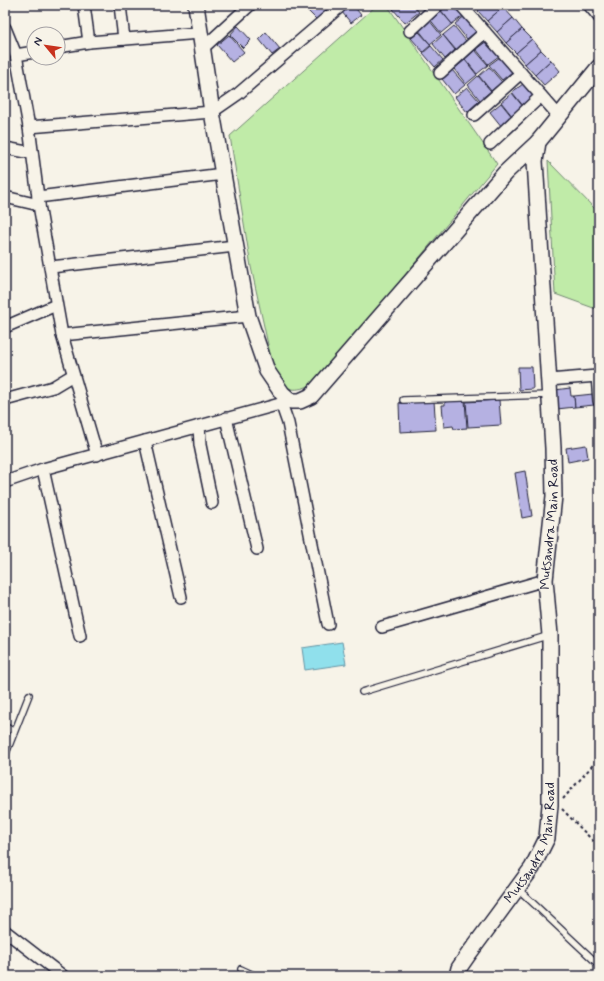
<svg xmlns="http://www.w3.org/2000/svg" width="604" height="981" font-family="Mynerve,sans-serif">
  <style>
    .green { fill: #c0eba8; stroke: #718672 }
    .water { fill: #90e0ec; stroke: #6494a5 }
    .building { fill: #b5b1e2; stroke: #22223b }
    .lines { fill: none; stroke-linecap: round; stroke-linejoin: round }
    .lane-casing { stroke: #22223b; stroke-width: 8 }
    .street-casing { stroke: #22223b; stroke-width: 14 }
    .secondary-casing { stroke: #22223b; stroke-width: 18 }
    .path { stroke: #22223b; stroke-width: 2; stroke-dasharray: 3 3; stroke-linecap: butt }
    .lane { stroke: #f7f3e8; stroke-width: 5.5 }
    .street { stroke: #f7f3e8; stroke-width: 11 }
    .secondary { stroke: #f7f3e8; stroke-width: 15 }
    .labels { text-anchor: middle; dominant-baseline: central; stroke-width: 4; stroke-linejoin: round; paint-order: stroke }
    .street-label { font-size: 14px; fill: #22223b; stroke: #f7f3e8 }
  </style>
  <rect width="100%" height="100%" fill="#f7f3e8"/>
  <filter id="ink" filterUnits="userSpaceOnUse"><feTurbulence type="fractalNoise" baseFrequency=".025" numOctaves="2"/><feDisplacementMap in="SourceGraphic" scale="8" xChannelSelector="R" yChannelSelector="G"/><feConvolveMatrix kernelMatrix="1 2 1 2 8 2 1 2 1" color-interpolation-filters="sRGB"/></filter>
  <g filter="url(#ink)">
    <!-- green -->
    <g class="green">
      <path d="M377,5H387L497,164L318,380C310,387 293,394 283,385C280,382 277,376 274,372L251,267L230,136Z"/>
      <path d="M548,161L599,213V310L555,294Z"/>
    </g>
    <!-- water -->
    <path class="water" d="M342,642L346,664L305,670L302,648Z"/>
    <!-- building -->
    <g class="building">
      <path d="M308,5H322L327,11L317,20L305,8Z"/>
      <path d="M348,5H353L361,15L351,23L341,11Z"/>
      <path d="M398,5H413L419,12L405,23L393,9Z"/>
      <path d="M445,5H455L463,16L452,24L440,9Z"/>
      <path d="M484,5H501L503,7L487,21L478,11Z"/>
      <path d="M503,7L513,18L497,32L487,21Z"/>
      <path d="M440,10L452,24L441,33L429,18Z"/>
      <path d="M466,15L478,30L467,39L455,24Z"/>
      <path d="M513,18L522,29L506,43L497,32Z"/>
      <path d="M429,20L441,35L430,44L418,29Z"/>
      <path d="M238,26L251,40L243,48L230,35Z"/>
      <path d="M454,26L466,41L456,50L443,35Z"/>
      <path d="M522,29L532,39L516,53L506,43Z"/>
      <path d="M266,32L280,49L272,55L259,39Z"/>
      <path d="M419,32L431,45L423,52L411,38Z"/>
      <path d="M229,35L244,52L232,62L217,45Z"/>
      <path d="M443,35L455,50L445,59L433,44Z"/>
      <path d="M532,39L541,50L525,64L516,53Z"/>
      <path d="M487,41L499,56L488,64L476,49Z"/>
      <path d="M431,46L443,60L435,67L423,53Z"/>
      <path d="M475,50L488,65L477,74L465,59Z"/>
      <path d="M541,50L551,60L535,75L525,64Z"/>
      <path d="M500,57L512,72L502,80L489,65Z"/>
      <path d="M465,60L477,75L466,84L454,69Z"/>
      <path d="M551,60L560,71L544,85L535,75Z"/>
      <path d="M489,67L502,82L491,91L479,76Z"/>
      <path d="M452,70L465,85L454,94L442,79Z"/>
      <path d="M478,76L491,91L480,100L468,85Z"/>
      <path d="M523,84L535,98L524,107L512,92Z"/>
      <path d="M467,87L479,101L467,112L455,97Z"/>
      <path d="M512,93L524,108L513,117L501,102Z"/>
      <path d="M501,103L513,118L502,127L490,112Z"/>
      <path d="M518,367H532L533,389L519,390Z"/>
      <path d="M570,388L571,396H574L575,407L557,409L555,390Z"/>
      <path d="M593,394L594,405L575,407L574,396Z"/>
      <path d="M465,400L467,428L454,429L453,426L444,427L442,405H445V402Z"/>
      <path d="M499,400L501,425L468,427L466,402Z"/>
      <path d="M434,401L436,430L400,432L399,403Z"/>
      <path d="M586,445L588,458L568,462L566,448Z"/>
      <path d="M525,471L532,516L522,518L515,473Z"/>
    </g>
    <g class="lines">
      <!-- lane casing -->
      <g class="lane-casing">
        <g id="lane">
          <path d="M403,400L548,395"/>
          <path d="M362,692L550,635"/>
          <path d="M5,726L14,732"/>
          <path d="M5,756L29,695"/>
          <path d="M517,888L599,965"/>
          <path d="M241,969L256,976"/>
        </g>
      </g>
      <!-- street casing -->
      <g class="street-casing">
        <g id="street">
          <path d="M84,5L89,42"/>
          <path d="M120,5L124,39"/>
          <path d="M461,5L559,116"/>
          <path d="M589,5L599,17"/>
          <path d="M5,28L16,55L29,127L39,205L62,335L97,455"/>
          <path d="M410,31L438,5"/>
          <path d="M58,47L89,42L200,33"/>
          <path d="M203,48L250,5"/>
          <path d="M16,55L34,52"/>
          <path d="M440,73L485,32"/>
          <path d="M474,115L521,73"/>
          <path d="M29,127L212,112L238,94L342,5"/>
          <path d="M490,144L541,96"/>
          <path d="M5,148L32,153"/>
          <path d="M5,197L39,205"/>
          <path d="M38,197L223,174"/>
          <path d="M51,267L235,246"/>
          <path d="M5,327L56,305"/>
          <path d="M62,335L248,316"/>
          <path d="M597,376L599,401"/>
          <path d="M549,380L597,376L599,374"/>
          <path d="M5,400L53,387L73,375"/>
          <path d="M281,403L288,423L328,624"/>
          <path d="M226,418L257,549"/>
          <path d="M199,426L200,445L212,503"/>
          <path d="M145,441L181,597"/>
          <path d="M43,469L80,636"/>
          <path d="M5,482L43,469L291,401"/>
          <path d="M382,627L545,580"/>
          <path d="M5,931L63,976"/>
        </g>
      </g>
      <!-- secondary casing -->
      <g class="secondary-casing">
        <g id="secondary">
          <path d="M196,5L212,112L248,316L267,371L282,393L291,401H300L311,396L505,173L538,142"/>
          <path id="s1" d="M457,976L459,968L468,955L532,868L547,838L550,805V635L545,580L554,496L553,448L535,161L538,142L599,67"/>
        </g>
      </g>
      <!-- path -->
      <g class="path">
        <path d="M563,799L599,758"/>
        <path d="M562,809L599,847"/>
      </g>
      <!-- lane -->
      <use href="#lane" class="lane"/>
      <!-- street -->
      <use href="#street" class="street"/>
      <!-- secondary -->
      <use href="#secondary" class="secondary"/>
    </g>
  </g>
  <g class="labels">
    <!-- street labels -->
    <g class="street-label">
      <text stroke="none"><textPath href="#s1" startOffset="480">Mutsandra Main Road</textPath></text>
      <text stroke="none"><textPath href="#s1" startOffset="156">Mutsandra Main Road</textPath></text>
    </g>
  </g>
  <!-- margin -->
  <rect width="604" height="981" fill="none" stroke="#f7f3e8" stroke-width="20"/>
  <rect x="10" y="10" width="584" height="961" fill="none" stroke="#22223b" stroke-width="1.5" filter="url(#ink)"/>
  <!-- north arrow -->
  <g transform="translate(46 46) rotate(299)"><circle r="19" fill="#f7f3e8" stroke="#a29fa3"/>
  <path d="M0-3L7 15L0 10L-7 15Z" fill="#c8321e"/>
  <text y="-6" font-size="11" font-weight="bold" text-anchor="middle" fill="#22223b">N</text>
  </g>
</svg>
